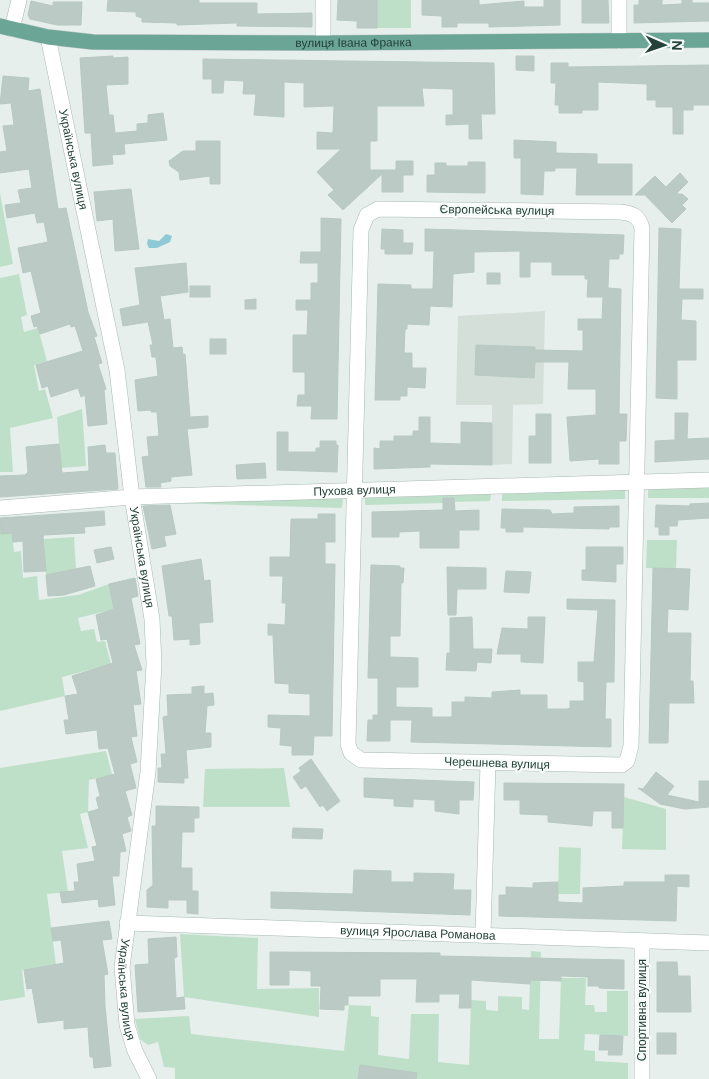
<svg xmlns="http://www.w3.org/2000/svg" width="709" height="1079" font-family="'DM Sans',sans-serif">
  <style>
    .built { fill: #d4dfda }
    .green { fill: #bfe0c8 }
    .water { fill: #8ec9d4 }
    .building { fill: #bbcac4; stroke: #b8c9c2 }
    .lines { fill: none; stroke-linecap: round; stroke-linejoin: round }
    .minor-casing { stroke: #a8b8b2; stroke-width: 16 }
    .major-casing { stroke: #c2cac8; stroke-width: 16 }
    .minor { stroke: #fff; stroke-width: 15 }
    .major { stroke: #6aa596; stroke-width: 15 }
    .labels { text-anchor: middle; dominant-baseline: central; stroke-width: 4.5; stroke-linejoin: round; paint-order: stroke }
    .street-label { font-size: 12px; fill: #24423a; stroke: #f7fbf9 }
  </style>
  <rect width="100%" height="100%" fill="#e6efeb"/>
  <!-- built -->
  <path class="built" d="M545,311L543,404L513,405L512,464L492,465V405H456L458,316Z"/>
  <!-- green -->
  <g class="green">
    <rect x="377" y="0" width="34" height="28"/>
    <path d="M0,193L13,264L0,267Z"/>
    <path d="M19,274L27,315L21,317L24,332L38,328L47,361L34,365L39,391L45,389L53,418L10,428L13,472H0V278Z"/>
    <path d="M82,409L86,466L61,468L57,417Z"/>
    <path d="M709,487V498H648V489Z"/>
    <path d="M625,490V499L502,501V494Z"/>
    <path d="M491,494L490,501L455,502L454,498H444L443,503L365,505V498Z"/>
    <path d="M343,498L342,508L170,503Z"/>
    <path d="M0,518L12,533L14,552L21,551L23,578L37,576L39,600L78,595L109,584L115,609L78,618L81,631L94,629L97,642L105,641L111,664L62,677L65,696L0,711Z"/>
    <path d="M74,537L76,569L46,575L44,539Z"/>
    <path d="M647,540H677L676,569L646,568Z"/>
    <path d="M106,751L112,775L89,780L88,812L80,814L88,848L62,851L68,892L47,894L56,965L22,970L25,997L0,1001V768Z"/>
    <path d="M284,768L290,807H203L205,769Z"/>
    <path d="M624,797L666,809V850L622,849Z"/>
    <path d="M559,847L581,848L580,894H558Z"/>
    <path d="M180,934L258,938L257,989L319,988V1017L184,997Z"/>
    <path d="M531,951L541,952L539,1039H559L561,978H586L585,1005H594L595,1012H607V991H628V1036L585,1034L584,1050L595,1051V1061L628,1063V1079H175V1068L164,1067L158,1042L148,1045L140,1039L135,1019L189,1016L191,1034L344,1051L349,1005L371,1006V1016L379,1017L378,1055L409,1059L411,1014H439L438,1062L469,1065L471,1000L486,1001V1010L498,1011V996L522,997V1009L529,1010Z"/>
  </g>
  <!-- water -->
  <path class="water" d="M166,234L172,236L170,242L157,248H149L147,244L148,239L159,241Z"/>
  <!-- building -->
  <g class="building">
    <path d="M108,0H199V3H257V14L312,13V27L237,26V23L177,25V23L142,22V18L136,16V12L107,11Z"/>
    <path d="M338,0H377V28H357V21L337,20Z"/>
    <path d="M422,0H479V5L524,1V7H544V0H560V25L489,27V23H457V27H442V16L422,15Z"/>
    <path d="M582,0H608L609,23H582Z"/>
    <path d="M639,0H662V5L682,4V0H692V3H709V21L634,23V5H639Z"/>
    <path d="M31,1L53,6V2H82L81,25H57L30,19L28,15Z"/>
    <path d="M113,56V58L128,57V84L106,85L109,115H113L115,133L137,131V124L148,123V115L163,113L167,140L124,144L125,154L112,155L113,164L93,166L91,133H85L80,58Z"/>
    <path d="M516,56H534V71L516,70Z"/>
    <path d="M203,59L494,63L495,114H481L482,139H469V124L446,125V115H453V89L422,88L424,106H377V141H370V170H396V161H413V175H403V192H382V174L343,210L328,195L334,190L317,172L341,149H317V132L333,133L334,106L304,107V83L284,82V117L254,115L256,94H243L244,81L224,80L223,93H212V79H203Z"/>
    <path d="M551,63H568V67L709,65V105H693V110H683V134H673V107H656V100H647V84L598,82V110H582V113H559V105H555L556,83H551Z"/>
    <path d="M3,76L29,78L28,91L40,89L58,209L66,208L88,312L97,336L94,337L102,363L98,364L106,389L104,390L107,424L88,426L85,395L81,397L78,388L51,397L48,386L42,388L36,365L83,351L75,326L71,327L70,324L40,334L37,326L34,327L31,316L41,313L31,271L23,273L18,248L48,242L44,222L37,223L35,213L7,218L5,205L21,203L18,190L32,188L29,169L0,173V152L7,151L3,126L14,125L11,103L0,104Z"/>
    <path d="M514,140L556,142V153L597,154V164H632V195H576L577,168H555V171H544L543,195L521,194V158H514Z"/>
    <path d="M196,141H220V184H210V176L180,180L179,172L170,166L169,161L183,151H196Z"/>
    <path d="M468,162H485V193L427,192V175H435V163H446V166H468Z"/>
    <path d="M680,173L688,182L676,194H682L688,199L682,205L686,209L672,223L645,195H635L655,176L666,187Z"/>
    <path d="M131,189L139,249L115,251L113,219L97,221L94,192Z"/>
    <path d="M321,218L341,219L337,419H311L312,406H297L298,395H305V372H293V335H307L308,310H296V300H311V283H318V263H300L301,252H321Z"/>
    <path d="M659,228L681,229L679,289H703V299H682L681,320L696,321V360H677V399L656,398Z"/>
    <path d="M382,229L403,230V243H413L412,254H385V249H381Z"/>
    <path d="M425,229L624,235L623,254H619V259H609L608,288L621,289L619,414H627L626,441H619V464H599V459L570,461L567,417L596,415V389H568L569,362H535L534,378L475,375L476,345L535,347V350L583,351V330H578V319H602L603,297H587L588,279H585V275H552V262H530V277H520V251L474,252V272L453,274L452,307L430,306L429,325L407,324V329H405L404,353H412V368H426L425,388L407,387V396H400V400H375L378,284L411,285V289H433L434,251H425Z"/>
    <path d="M186,263L188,292L160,296L164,320L170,319L173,348L182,347L183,355L185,354L190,417L208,416V427L187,429L192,475L171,477V481L160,483L161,487H146L142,457L149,456L147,437L159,436L157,412H151V410L138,411L135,380L158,376L156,357H152L150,345H153L148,322L123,326L120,309L140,305L135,268Z"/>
    <rect x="487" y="273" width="13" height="11"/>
    <rect x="190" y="286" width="20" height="11"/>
    <path d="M256,299V309H245V300Z"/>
    <rect x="210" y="339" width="16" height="15"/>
    <path d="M675,413H688L687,439L709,438V459L655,462V441L675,440Z"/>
    <path d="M536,414H551V463H529V436H536Z"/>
    <path d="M419,417H430V443L461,444V422L492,423V465L430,464V467L374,469V448L380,449V441H394V436H413V431H419Z"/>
    <path d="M277,432H288V452H316V448H320V441H336V445H338L337,472L277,470Z"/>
    <path d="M59,444L62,473L89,471L88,447L105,445L106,453H115L118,489L0,497V476L25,475L28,472L26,447Z"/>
    <path d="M265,463L266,478L237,479L236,465Z"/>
    <path d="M443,498H454L455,511L479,510V530H459V548H420V531L399,532V537H372V512L443,510Z"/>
    <path d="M709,503V518L678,520L677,526H669V535H659V527H655L656,505L690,506V504Z"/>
    <path d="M170,505L176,534L164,536L166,546L152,549L143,506Z"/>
    <path d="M619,506V527H609V529L523,527V532H506V528H501L502,509L550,510L552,514L574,513V507Z"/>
    <path d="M104,511L105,525L84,527L85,533L43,535L46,571L24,572L23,541L13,542L12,533L1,534L0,518Z"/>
    <path d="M318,514H335V542H325V564H335L332,736H314L313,755H292V746L280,745L281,728L268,727V715L310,716V694L289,693V684L275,683L273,635H268V624L285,625L286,603H282L283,576H270V557H290L291,519H318Z"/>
    <path d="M111,547L114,559L97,563L94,550Z"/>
    <path d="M586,547H623V564H616V582L582,580V570H586Z"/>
    <path d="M201,559L204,581L210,580L213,622L199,623L200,644L190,645V639L174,640L172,616H169L162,566Z"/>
    <path d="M371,565L400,566V568H404L403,583H401L400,636H390V657L418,658V687H396V707L432,708V717H452V702H465V697L492,698V692L520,690V695H547V709H567L570,708V701H584V682L578,681V662H594L598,610L567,609V599L615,600L614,682H606L605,719H611V747L411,742L412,720H390V741H367L368,720H373V715H378V678H368Z"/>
    <path d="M90,566L95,586L64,595L48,596L46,575Z"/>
    <path d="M447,567L486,568V589H457L456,615H448Z"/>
    <path d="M653,568L690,569L688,610L668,609L667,633H691L690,681H693L694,703H669L668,743H649Z"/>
    <path d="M506,571L531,572L529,593L504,592Z"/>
    <path d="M135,578L138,596L131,598L140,644L134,645L142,670L136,671L141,704L133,705L137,736L131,737L137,762L130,764L136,788L125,791L132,815L127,817L131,831L122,834L126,851L120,852L119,876H112L115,905L99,907L98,899L62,903L60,892L75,891L74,882H79L77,864L95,861L92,847L97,846L88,812L99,809L96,798L100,796L96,779L115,774L108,748L99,749L97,730L66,734L64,720H69L65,696L78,694L72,676L113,663L107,639L101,640L96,615L114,609L109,584Z"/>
    <path d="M472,617L473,649H492L491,663L477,662L476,671L446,670L447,653H450V618Z"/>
    <path d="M528,617H545L543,663L521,662V654H497L502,628L528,629Z"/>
    <path d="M204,686V694L213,693L214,705L207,706L205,733H211V747L186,750L188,778H184V783L158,782V768H162L161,754H166L163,717L168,716L167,695L192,694V687Z"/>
    <path d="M311,759L340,801L327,811L323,805L320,807L306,786L301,789L293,777L301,771L299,768Z"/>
    <path d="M656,772L674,786L667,795L699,802V781H709V807L685,809L660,804L638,788L643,789Z"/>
    <path d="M364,778L474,782L473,800H459V814L435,811V800L413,799V807L394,806V799L364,797Z"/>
    <path d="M504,783L624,784L623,828H612V811H593L592,826L548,822V815L520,814V800H504Z"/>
    <path d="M156,806L199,807V818H194V832H182L181,868H192V891H198V914L187,913V900H168V908L147,907V890L153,885L152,826H156Z"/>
    <path d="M293,828L323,829L322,839L292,838Z"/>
    <path d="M354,870L391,871V882H414V873L454,874L453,890H471L470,915L271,908V892L353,894Z"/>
    <path d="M665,875H689V887L677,886L676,921L499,916V895H506V887L533,888V883L558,882V902L583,903V888L624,886V882H665Z"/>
    <path d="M109,921L112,939L102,940L108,974L104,975L105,1006L111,1066L94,1068L93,1057H90L88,1027L64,1029V1020L38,1023L32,988L27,989L24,970L64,963L61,940L53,941L51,928Z"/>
    <path d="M176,937L177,957L174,958L176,998L184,997L185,1009L138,1012L135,965L149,964L148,939Z"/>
    <path d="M270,952L440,953V956L624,960V989L599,988V986H588V977L561,976V981L530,980V984L471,980V1008H459L460,994H439V1002H416L417,979H380V996H348V1005H344V1010L320,1009L321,986H311V971L289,970V985H270Z"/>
    <path d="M657,962H677L678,976H690L691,1012H657Z"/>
    <rect x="657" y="1033" width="19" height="21"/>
    <path d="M600,1035L623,1036L622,1055H608L609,1050H599Z"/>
    <path d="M360,1065L417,1073L416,1079H358Z"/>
  </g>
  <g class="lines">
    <!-- minor casing -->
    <g class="minor-casing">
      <g id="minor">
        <path d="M323,0V43"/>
        <path d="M619,0V41"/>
        <path d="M12,29L19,0"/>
        <path id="s1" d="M48,37L117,370L132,497L152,619L154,664L148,772L122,967L127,1025L135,1051L149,1079"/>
        <path d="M378,209L620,212C632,213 639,216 642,228L631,746L627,761L622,765L361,760L351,753L348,744L361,230L367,215Z"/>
        <path id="s2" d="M0,508L132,497L709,480"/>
        <path id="s3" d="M127,923L709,943"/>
        <path d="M483,935L488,763"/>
        <path d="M642,941V1079"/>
      </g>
    </g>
    <!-- major casing -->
    <g class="major-casing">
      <g id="major">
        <path id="s4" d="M0,26L48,37L93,42L323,43L709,40"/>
      </g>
    </g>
    <!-- minor -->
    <use href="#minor" class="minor"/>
    <!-- major -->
    <use href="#major" class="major"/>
  </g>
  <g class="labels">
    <!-- street labels -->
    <g class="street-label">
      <text stroke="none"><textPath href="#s4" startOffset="355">вулиця Івана Франка</textPath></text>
      <text stroke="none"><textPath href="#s1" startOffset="125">Українська вулиця</textPath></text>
      <text transform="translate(497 210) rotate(1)">Європейська вулиця</text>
      <text stroke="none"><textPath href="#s2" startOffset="355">Пухова вулиця</textPath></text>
      <text stroke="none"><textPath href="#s1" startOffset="529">Українська вулиця</textPath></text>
      <text transform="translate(497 763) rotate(2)">Черешнева вулиця</text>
      <text stroke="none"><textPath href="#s3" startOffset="291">вулиця Ярослава Романова</textPath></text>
      <text stroke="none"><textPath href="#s1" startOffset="964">Українська вулиця</textPath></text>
      <text transform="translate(642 1010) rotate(-90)">Спортивна вулиця</text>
    </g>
  </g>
  <!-- north arrow -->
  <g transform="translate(664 45) rotate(92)" stroke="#f7fbf9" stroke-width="4" paint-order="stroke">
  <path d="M0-4L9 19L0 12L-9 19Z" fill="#24423a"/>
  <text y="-8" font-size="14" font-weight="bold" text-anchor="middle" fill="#24423a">N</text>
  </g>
</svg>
